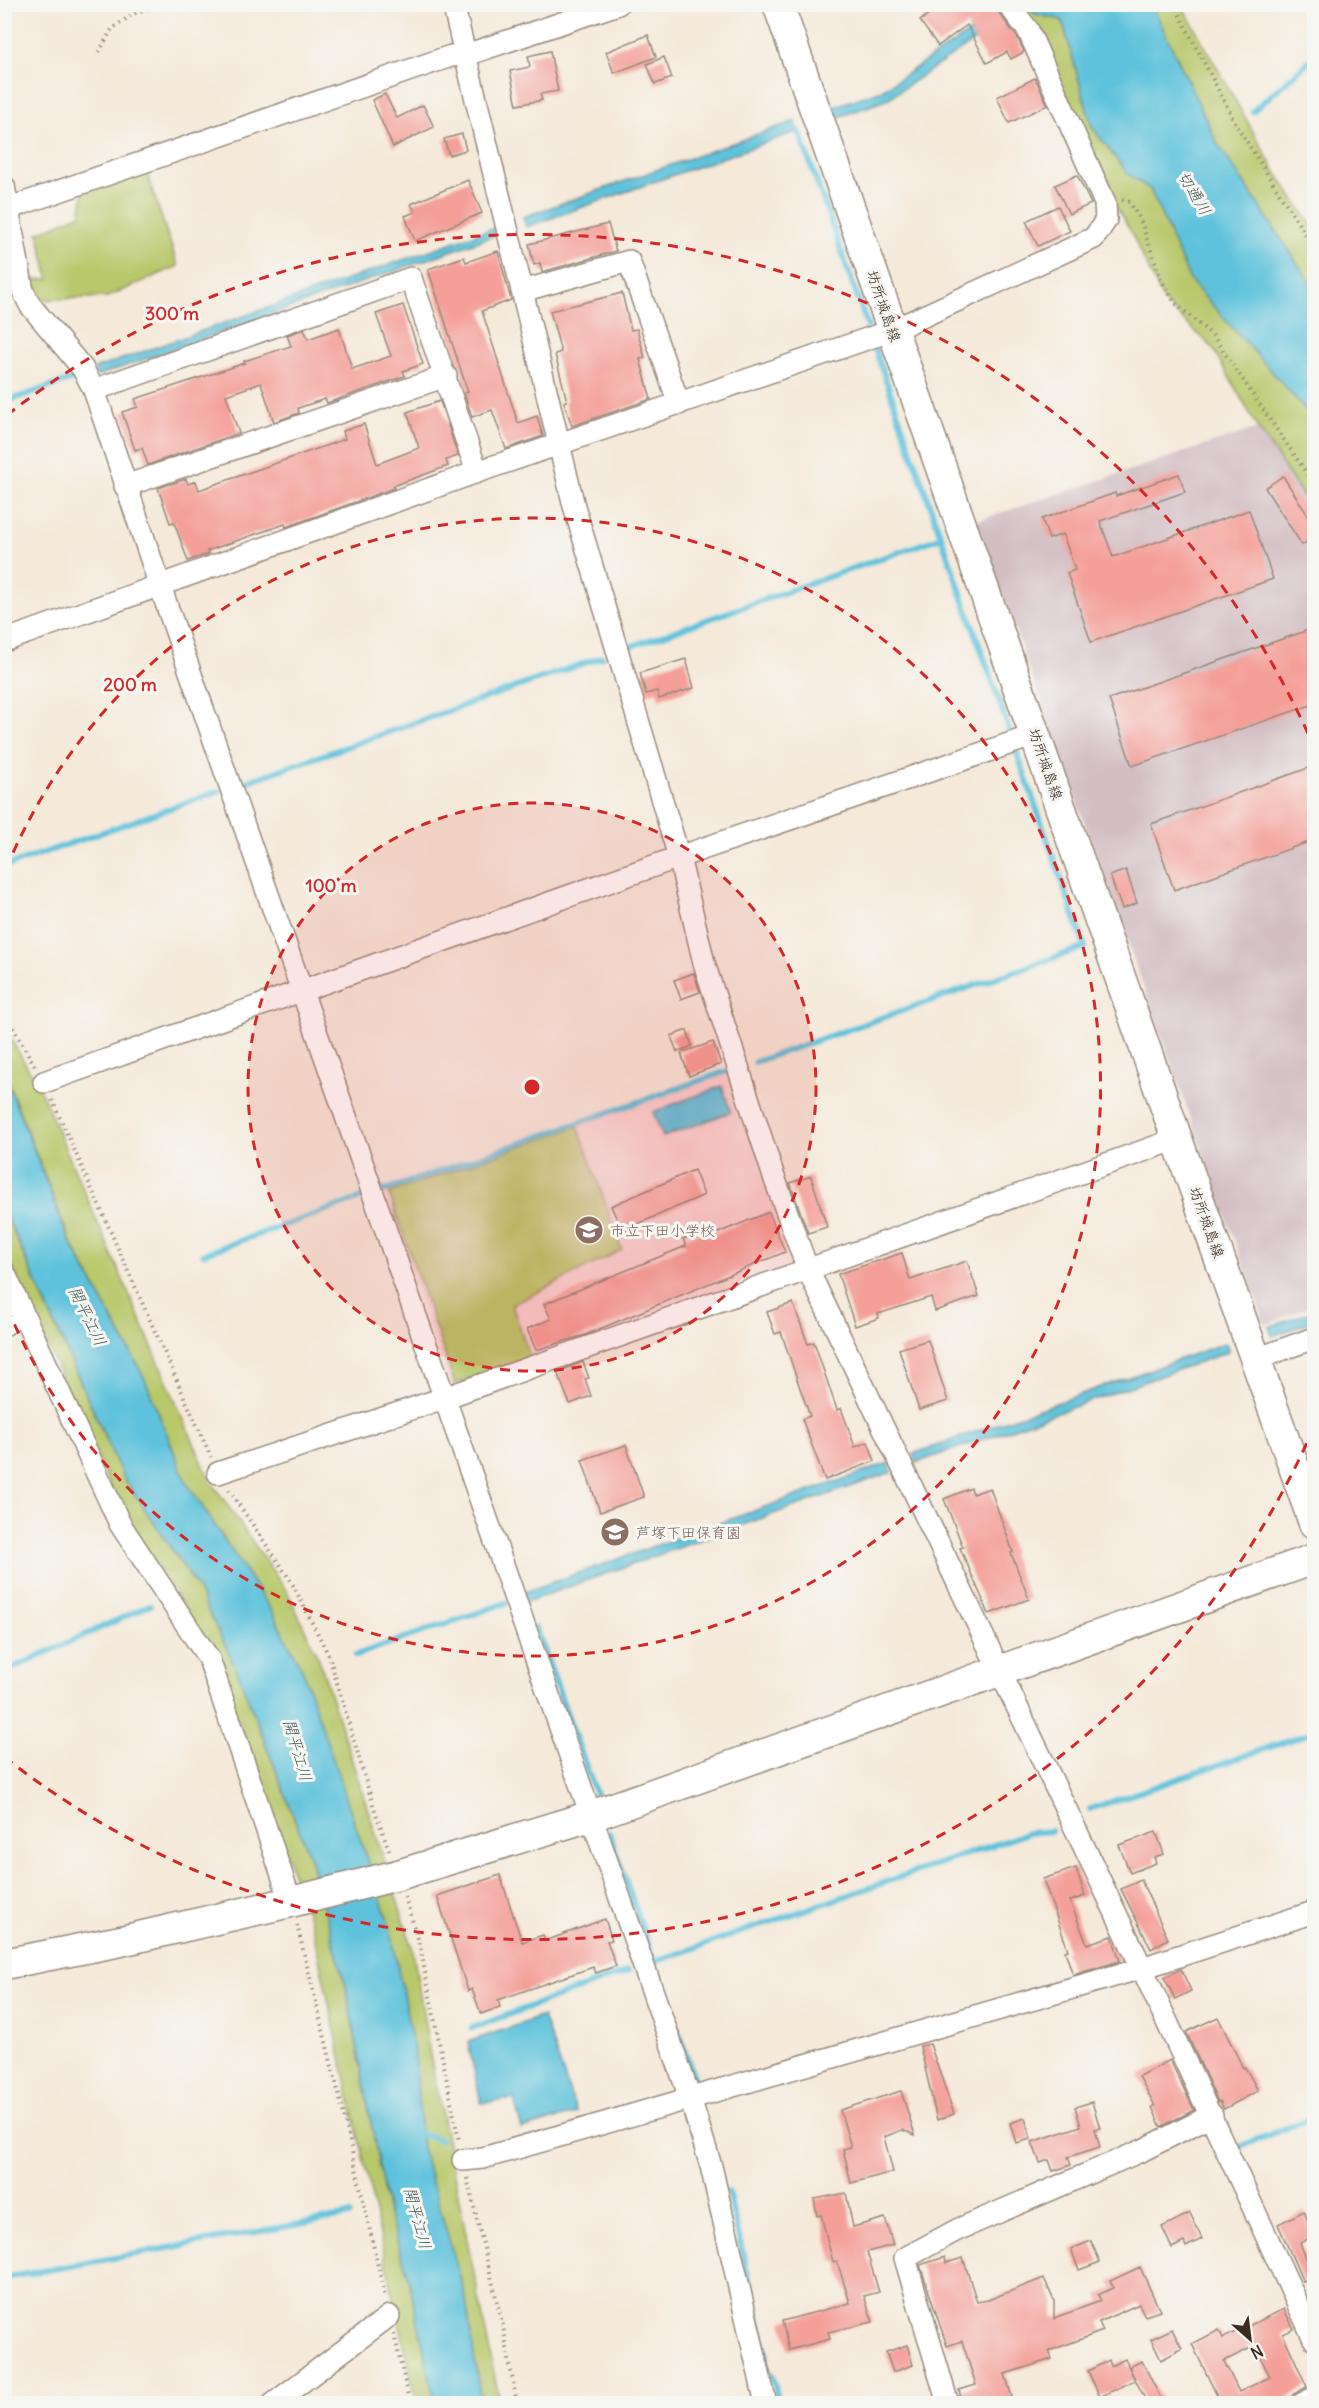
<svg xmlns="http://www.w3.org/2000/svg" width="1319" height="2408" font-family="Delius,'Klee One',sans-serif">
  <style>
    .built { fill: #f7d0cd }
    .industrial { fill: #d2bec3 }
    .green { fill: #b8c86b; stroke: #7a7944; stroke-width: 1.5 }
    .water { fill: #5ec2dc; stroke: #4c767d; stroke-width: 1.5 }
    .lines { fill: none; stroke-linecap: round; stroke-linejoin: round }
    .stream { stroke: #5ec2dc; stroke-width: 6 }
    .building { fill: #f49f98; fill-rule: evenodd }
    .street-casing { stroke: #988a7c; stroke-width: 24 }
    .secondary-casing { stroke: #988a7c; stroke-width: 33 }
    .path { stroke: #988a7c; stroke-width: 4; stroke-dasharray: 1.5 4.5; stroke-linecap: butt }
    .street { stroke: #fff; stroke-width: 21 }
    .secondary { stroke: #fff; stroke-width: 30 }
    .ring { fill: none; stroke: #d62828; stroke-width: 3; stroke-dasharray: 10 8 }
    .labels { text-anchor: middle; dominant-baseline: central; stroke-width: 6; stroke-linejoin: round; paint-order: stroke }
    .street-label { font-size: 15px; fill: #3b2a1e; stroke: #f6f6f2 }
    .education-label { font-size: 15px; fill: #785e54; stroke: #f6f6f2; text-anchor: start }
    .water-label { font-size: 16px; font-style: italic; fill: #465857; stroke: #f6f6f2 }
    .centre { fill: #d62828; stroke: #f6f6f2; stroke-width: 3 }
    .ring-label { font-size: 18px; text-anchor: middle; font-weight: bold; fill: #d62828; stroke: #f6f6f2; stroke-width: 6; stroke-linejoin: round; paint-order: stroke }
  </style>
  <rect width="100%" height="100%" fill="#f6f6f2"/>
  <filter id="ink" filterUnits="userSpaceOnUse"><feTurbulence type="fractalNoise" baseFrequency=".0167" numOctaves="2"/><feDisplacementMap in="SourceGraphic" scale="12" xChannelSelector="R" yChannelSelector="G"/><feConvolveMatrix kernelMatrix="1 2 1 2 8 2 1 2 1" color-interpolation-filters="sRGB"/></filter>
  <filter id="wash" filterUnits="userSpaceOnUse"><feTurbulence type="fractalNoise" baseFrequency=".008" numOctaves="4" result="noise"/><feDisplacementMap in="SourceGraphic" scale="24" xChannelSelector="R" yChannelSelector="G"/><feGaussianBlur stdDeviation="1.35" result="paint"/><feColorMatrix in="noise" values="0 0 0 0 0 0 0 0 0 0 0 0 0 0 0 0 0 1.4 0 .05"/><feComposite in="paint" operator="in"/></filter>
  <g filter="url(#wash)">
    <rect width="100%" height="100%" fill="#f5e9d9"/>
    <!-- built -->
    <path class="built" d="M729,1068L797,1270L452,1391L381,1189Z"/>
    <!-- industrial -->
    <path class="industrial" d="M1258,428L1314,512V1305L1265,1325L976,521Z"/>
    <!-- green -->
    <g class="green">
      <path d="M1018,5H1024L1035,14L1062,20L1092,127L1128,174L1150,189L1190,280L1314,419V512L1258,428L1212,347L1164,302L1129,228L1100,181Z"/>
      <path d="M1152,5H1182L1275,171L1314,229V288L1217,143Z"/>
      <path d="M146,171L178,266L107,297L35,300L29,280L49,279L38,233L81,214L83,193Z"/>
      <path d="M4,1028L37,1083L210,1480L288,1593L319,1659L412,1946L430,2055L500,2403H481L465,2294L422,2149L415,2056L390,1927L303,1671L271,1610L186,1482L144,1377L70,1240L5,1074Z"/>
      <path d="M578,1126L622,1250L512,1305L530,1357L455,1384L389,1193Z"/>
      <path d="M4,1212L123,1477L195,1584L236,1668L310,1858L346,1987L387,2209L408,2275L433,2393V2403H417L312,1926L214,1654L120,1508L5,1251Z"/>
    </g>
    <!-- water -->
    <g class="water">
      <path d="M1024,5H1152L1217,143L1314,288V419L1190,280L1150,189L1128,174L1092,127L1062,20L1035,14Z"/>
      <path d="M988,20L993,28L886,100L836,118L833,107L882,90Z"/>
      <path d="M795,121L799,131L526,227L523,217Z"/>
      <path d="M496,227L499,234L97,376L94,369Z"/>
      <path d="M4,1074L69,1240L144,1377L186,1482L271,1610L303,1671L390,1927L415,2056L422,2149L465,2294L481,2403H433V2393L408,2275L387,2209L346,1986L310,1858L236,1668L195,1584L123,1477L5,1212Z"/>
      <path d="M722,1086L731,1112L663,1137L653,1112Z"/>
      <path d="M1314,1311V1321L1272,1336L1269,1327Z"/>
      <path d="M1225,1343L1228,1347V1352L916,1463L913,1454Z"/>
      <path d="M889,1463L892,1472L526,1602L522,1593Z"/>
      <path d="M543,2016L577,2113L522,2129L514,2099L481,2103L468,2042Z"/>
    </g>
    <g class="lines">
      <!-- stream -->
      <g class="stream">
        <path d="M1253,111L1314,57"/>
        <path d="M799,131L868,327"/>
        <path d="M874,346L1010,732"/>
        <path d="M4,402L76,378L66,365"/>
        <path d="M629,647L942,537"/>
        <path d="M243,783L602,657"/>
        <path d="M4,867L219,791"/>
        <path d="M755,1062L1085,947L1016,750"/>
        <path d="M383,1191L727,1071"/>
        <path d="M203,1254L364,1197"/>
        <path d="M536,1628L596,1794"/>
        <path d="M356,1655L506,1603"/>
        <path d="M4,1672L150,1605"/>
        <path d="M1090,1809L1314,1732"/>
        <path d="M609,1833L696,2083"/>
        <path d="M654,1962L1028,1833L1051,1831"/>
        <path d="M472,2028L628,1971"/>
        <path d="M415,2132L441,2140"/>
        <path d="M1241,2146L1314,2117"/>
        <path d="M728,2192L767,2355"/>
        <path d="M4,2278L350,2215"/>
        <path d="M772,2374L779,2404"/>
      </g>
    </g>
    <g id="blocks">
      <!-- building -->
      <g class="building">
        <path d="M942,4H995L998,12L1017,37L1024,52L1011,59L1007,52L987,63L967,25L938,46L920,21Z"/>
        <path d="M648,35L656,57L614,73L606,52Z"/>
        <path d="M550,51L558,91L540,94L542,100L517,105L510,71L530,67L528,56Z"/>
        <path d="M664,57L672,78L655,84L647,64Z"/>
        <path d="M1035,78L1048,105L1009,123L997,97Z"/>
        <path d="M385,94L397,118L423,105L434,127L393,147L372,100Z"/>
        <path d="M462,134L466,150L449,155L444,139Z"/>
        <path d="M1077,175L1091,204L1069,214L1055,185Z"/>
        <path d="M468,180L482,213L415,241L405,216L415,212L411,204Z"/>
        <path d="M1058,206L1070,231L1038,246L1026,221Z"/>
        <path d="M608,224L616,251L542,272L540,263L534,265L529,244Z"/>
        <path d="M498,251L511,300L482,311L518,423L537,416L543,436L506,449L492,410L472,417L464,393L468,392L428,269L464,257L466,262Z"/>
        <path d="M622,293L631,330L637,329L645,358L640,359L651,399L572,426L564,402L567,401L555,354L561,352L550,311Z"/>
        <path d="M403,305L423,364L403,371L405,376L327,403L325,399L298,408L299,413L274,422L261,383L226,395L239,433L148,465L142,448L135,450L122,412L138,407L135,399L245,363L244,361L291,346L287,335L304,329L308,339L339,328L352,369L391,356L376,314Z"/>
        <path d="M440,401L458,456L446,460L448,466L393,486L394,488L286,527L285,524L207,551L208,554L188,561L174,522L170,523L158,488L186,479L188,484L196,481L199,490L345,439L343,431L364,424L377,464L419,448L407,412Z"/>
        <path d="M1179,474L1185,492L1100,521L1113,557L1249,510L1273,579L1091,642L1067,573L1075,570L1063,534L1049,539L1042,519L1115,493L1116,496Z"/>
        <path d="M1283,476L1314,525V537L1302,545L1265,488Z"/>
        <path d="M1314,628V704L1132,766L1109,699Z"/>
        <path d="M686,659L694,688L659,699L657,691L646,694L640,673Z"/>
        <path d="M1314,766V840L1174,890L1151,824Z"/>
        <path d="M1126,870L1137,903L1122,909L1110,876Z"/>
        <path d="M694,973L700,992L681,999L674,980Z"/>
        <path d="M687,1030L692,1046L677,1052L671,1036Z"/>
        <path d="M713,1042L721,1064L689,1076L681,1053Z"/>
        <path d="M694,1170L704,1195L622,1231L611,1206Z"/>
        <path d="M811,1176L827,1227L808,1233L790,1183Z"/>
        <path d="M769,1212L785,1252L585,1335L536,1350L527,1329L551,1319L544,1304L686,1246L683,1239L706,1230L708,1237Z"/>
        <path d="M902,1253L910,1280L967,1261L979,1296L935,1311L931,1297L878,1314L879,1318L855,1326L838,1274Z"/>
        <path d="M793,1303L808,1344L814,1342L837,1410L841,1408L855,1447L868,1442L875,1461L825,1480L802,1419L810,1416L800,1388L781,1332L775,1334L767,1312Z"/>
        <path d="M928,1340L948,1401L919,1410L899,1349Z"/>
        <path d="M583,1362L589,1378L585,1379L591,1396L570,1404L557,1372Z"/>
        <path d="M626,1445L644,1497L600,1512L582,1460Z"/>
        <path d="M971,1488L973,1494L990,1488L1013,1552L1011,1553L1029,1599L989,1614L960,1548L963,1547L944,1499Z"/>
        <path d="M1156,1832L1164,1854L1154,1857L1156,1863L1130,1873L1119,1845Z"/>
        <path d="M1076,1868L1085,1896L1070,1901L1087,1944L1112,1936L1120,1961L1073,1975L1065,1951L1068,1950L1043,1879Z"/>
        <path d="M500,1875L522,1942L543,1935L545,1941L605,1919L612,1940L607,1941L616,1966L596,1973L593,1967L498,2000L500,2007L481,2014L472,1989L468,1991L437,1896Z"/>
        <path d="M1141,1880L1168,1939L1151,1949L1121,1889Z"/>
        <path d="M1181,1969L1191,1991L1175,1999L1164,1977Z"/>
        <path d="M1218,2017L1243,2068L1245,2067L1258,2091L1224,2109L1220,2101L1218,2102L1186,2032Z"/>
        <path d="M930,2044L954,2114L937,2120L920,2046Z"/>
        <path d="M1170,2060L1194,2110L1161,2127L1152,2107L1155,2106L1139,2076Z"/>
        <path d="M901,2091L915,2135L902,2130L884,2137L893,2172L851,2183L843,2149L851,2147L840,2110Z"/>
        <path d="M1092,2102L1100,2128L1095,2129L1100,2147L1068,2157L1071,2165L1053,2171L1049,2160L1040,2163L1032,2142L1081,2126L1075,2107Z"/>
        <path d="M1025,2118L1031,2139L1016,2143L1010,2123Z"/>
        <path d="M846,2193L853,2227L885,2218L893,2245L867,2252L879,2292L864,2296L873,2322L828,2332L830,2339L789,2350L782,2321L850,2303L837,2261L833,2262L821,2215L817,2216L814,2199Z"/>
        <path d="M1304,2211L1314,2236L1300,2243L1314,2277L1303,2282L1278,2224Z"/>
        <path d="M1190,2213L1202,2239L1186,2247L1184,2242L1172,2248L1162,2227Z"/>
        <path d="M1091,2241L1100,2262L1079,2270L1071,2249Z"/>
        <path d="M945,2257L946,2263L963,2258L977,2302L988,2300L1044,2278L1054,2301V2318L1101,2301L1098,2295L1113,2288L1110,2281L1140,2267L1160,2311L1145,2316L1139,2304L1099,2322L1103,2331L1049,2351L1052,2359L1005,2374L1012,2397L991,2403H962L959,2390L976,2385L962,2341L947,2346L920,2265Z"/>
        <path d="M1284,2309L1294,2329L1283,2334L1307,2387L1277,2403H1216L1220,2402L1192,2344L1219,2330L1223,2338ZM1255,2346L1270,2377L1239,2392L1224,2361Z"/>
        <path d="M1172,2329L1182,2349L1161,2360L1151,2339Z"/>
        <path d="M907,2345L913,2365L893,2372L886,2352Z"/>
        <path d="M1125,2359L1135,2380L1100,2397L1088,2371L1109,2360L1111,2366Z"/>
        <path d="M1142,2361L1163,2403H1147L1129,2367Z"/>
      </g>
    </g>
  </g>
  <g filter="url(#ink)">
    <use href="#blocks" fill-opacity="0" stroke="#988a7c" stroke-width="1.5"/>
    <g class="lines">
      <!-- street casing -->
      <g class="street-casing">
        <g id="street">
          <path d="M453,4L574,506L679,857L704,963L774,1177L808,1270L1142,1968L1314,2339"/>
          <path d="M4,186L23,291L30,305L83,369L94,390L160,586L690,2098L711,2166L766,2404"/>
          <path d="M4,210L451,56L466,55L618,4"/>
          <path d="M522,291L629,261L679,404"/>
          <path d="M94,390L411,278L477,472"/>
          <path d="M125,486L446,376"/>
          <path d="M4,641L477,472L893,330L1094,238L1106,220L1105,203L1028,30L1008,4"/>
          <path d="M44,1082L679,857L1035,735"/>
          <path d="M4,1272L120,1524L209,1659L291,1902"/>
          <path d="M4,1325L22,1313"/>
          <path d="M1256,1359L1314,1338"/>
          <path d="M218,1473L444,1398L1177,1139"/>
          <path d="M463,2160L483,2158L1142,1968L1314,1912"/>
          <path d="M273,2404L389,2316"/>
          <path d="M948,2404L905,2258L957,2230L1143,2150L1212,2115"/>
          <path d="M1302,2404L1314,2398"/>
        </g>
      </g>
      <!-- secondary casing -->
      <g class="secondary-casing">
        <g id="secondary">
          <path d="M778,4L1177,1139L1314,1523"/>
          <path d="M4,1964L121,1941L291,1902L398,1875L591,1816L1314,1559"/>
        </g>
      </g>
      <!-- path -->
      <g class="path">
        <path d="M1174,4L1237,126L1314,248"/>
        <path d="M99,52L112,29L133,14L159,4"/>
        <path d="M1122,200L1129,202L1140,219L1161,279L1175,303L1213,336L1314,484"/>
        <path d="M4,1012L35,1066"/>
        <path d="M52,1100L211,1457"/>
        <path d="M229,1490L291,1581L329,1656L373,1805L390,1853"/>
        <path d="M405,1897L419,1942L459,2141"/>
        <path d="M297,1925L343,2111L385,2297"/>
        <path d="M467,2178L503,2326L517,2404"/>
        <path d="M394,2334L410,2404"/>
      </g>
      <!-- street -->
      <use href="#street" class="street"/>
      <!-- secondary -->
      <use href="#secondary" class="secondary"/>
    </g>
  </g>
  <!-- distance rings -->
  <circle cx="532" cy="1087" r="284" fill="#d62828" fill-opacity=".12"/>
  <g class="ring">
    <circle cx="532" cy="1087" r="284"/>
    <path d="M6 869A569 569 0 1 1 6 1305"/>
    <path d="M1314 1427A853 853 0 0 1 7 1759M7 415A853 853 0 0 1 1314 747"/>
  </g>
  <!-- icons -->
  <defs>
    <g id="school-disc" transform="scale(1.5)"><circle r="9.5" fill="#8d6e63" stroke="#f6f6f2"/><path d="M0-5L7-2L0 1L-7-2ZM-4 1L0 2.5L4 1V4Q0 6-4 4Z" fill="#fff"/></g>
  </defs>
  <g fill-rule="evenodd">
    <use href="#school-disc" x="589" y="1230"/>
    <use href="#school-disc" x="615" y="1532"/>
  </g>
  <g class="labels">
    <!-- street labels -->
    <g class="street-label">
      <text transform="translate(884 306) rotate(71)">坊所城島線</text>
      <text transform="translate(1046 764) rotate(71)">坊所城島線</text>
      <text transform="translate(1207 1222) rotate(70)">坊所城島線</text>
    </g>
    <!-- education labels -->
    <g class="education-label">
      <text x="610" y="1230">市立下田小学校</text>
      <text x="636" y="1532">芦塚下田保育園</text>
    </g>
    <!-- water labels -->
    <g class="water-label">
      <text transform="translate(1195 193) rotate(59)">切通川</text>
      <text transform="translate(88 1316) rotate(64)">開平江川</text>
      <text transform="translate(298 1750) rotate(74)">開平江川</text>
      <text transform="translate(418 2218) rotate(75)">開平江川</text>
    </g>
  </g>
  <circle cx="532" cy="1087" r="9" class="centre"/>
  <g class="ring-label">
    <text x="172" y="320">300 m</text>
    <text x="130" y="691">200 m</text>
    <text x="331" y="892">100 m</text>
  </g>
  <!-- margin -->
  <rect width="1319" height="2408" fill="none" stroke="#f6f6f2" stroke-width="24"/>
  <!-- north arrow -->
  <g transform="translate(1250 2339) rotate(152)" stroke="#f6f6f2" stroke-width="4.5" paint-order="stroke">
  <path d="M0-4.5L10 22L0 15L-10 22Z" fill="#3b2a1e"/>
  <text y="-9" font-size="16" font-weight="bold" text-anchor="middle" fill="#3b2a1e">N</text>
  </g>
</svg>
